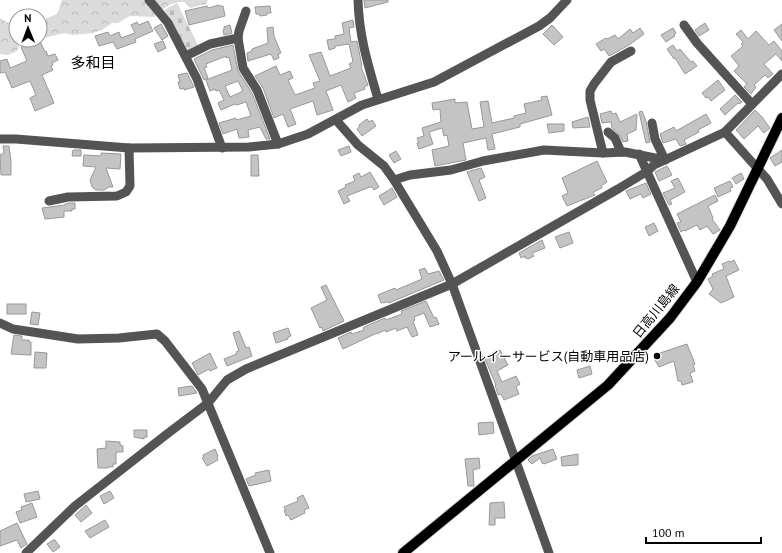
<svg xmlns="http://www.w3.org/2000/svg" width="782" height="553" font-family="'PT Sans','Noto Sans JP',sans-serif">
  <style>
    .forest { fill: url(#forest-crowns) }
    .cemetery { fill: url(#cemetery-stones) }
    .building { fill: #c4c4c4; stroke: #989898; fill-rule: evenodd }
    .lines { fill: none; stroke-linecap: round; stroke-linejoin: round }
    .major-casing { stroke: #dbdbdb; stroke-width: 12 }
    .minor { stroke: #545454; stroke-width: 9 }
    .major { stroke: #000; stroke-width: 10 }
    .poi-dot { fill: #000; stroke: #fff; stroke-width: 1.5 }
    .labels { text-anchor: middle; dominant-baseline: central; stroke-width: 3; stroke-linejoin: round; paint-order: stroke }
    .street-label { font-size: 13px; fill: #000; stroke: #fff }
    .poi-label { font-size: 13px; fill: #000; stroke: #fff; text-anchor: end }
    .quarter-label { font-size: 15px; fill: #000; stroke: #fff }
  </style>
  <defs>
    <pattern id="forest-crowns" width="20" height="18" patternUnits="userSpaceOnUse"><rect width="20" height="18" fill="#dbdbdb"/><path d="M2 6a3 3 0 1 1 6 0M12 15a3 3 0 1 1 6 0" fill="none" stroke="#bababa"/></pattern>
    <pattern id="cemetery-stones" width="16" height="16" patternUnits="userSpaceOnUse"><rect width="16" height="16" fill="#dbdbdb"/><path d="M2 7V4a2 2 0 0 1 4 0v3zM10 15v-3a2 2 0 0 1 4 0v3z" fill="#bababa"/></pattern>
  </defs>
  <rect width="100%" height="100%" fill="#fff"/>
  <!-- forest -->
  <g class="forest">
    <path d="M62,0H208L206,4L190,8L185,2C171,1 164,8 154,17L130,16L118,23H112L102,30L92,33L73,35L64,33L40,39V21L57,14Z"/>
    <path d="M0,18L10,24H16V40H35L20,44L17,51L8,55L0,54Z"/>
  </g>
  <!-- cemetery -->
  <path class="cemetery" d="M177,3L199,47L186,53L164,10Z"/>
  <!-- building -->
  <g class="building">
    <path d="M364,0H388V2L365,8Z"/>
    <path d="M219,5V6H223L225,16L189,25L185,11L207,6L208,8Z"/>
    <path d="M270,6L271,13H267V15L260,16L259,14H256L255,7Z"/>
    <path d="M353,20L354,27L349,28L351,42L357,41L362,66L361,67L368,85L364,87L365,89L354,93L356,98L348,102L341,85L326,91L333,110L317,115L313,101L290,109L296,124L288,127L283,114L274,118L263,88L255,76L276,66L280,75L290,71L293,78L288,80L295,95L315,88L313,83L320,81L309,55L321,52L330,76L351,68L349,64L353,62L349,44L335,46V48L329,50L327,40L335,39V36L344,34L342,23Z"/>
    <path d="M148,21L153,31L135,39L136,42L117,49L113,42L99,46L95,36L108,32L110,36L119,32L121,38L135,33L131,25L137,22L139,25Z"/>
    <path d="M705,23L709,30L699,36L695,30Z"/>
    <path d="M161,24L168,36L162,40L154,28Z"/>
    <path d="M782,24V41L774,30Z"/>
    <path d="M230,25L232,33L224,35L223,30H224V27Z"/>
    <path d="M552,25L563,37L554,45L543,34Z"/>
    <path d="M273,27L274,36L281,53L278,54L279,58L274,60L271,54L248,61L247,53L252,51V49L268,43L267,28Z"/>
    <path d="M640,28L644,34L629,45L609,56L604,49L601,51L596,44L606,38L607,39L615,35L618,39L630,29L633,33Z"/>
    <path d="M673,28L676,33L674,35L675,36L666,42L661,35Z"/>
    <path d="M741,30L748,39L756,31L769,45L774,41L782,51V61L776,54L764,64L773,74L768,78L765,75L754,85L756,87L751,94L744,87L747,84L734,71L739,66L731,56L743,46L741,44L743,42L736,34Z"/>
    <path d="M40,41L45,52L46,51L48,56L55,54L58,60L52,63L53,65L51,66L53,70L42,75L54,103L35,111L30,98L36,95L30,81L12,88L5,72L0,73V61L7,59L10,68L27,61L21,47Z"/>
    <path d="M163,41L166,48L158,52L154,44Z"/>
    <path d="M233,45L238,71L252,93L270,139H266L260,127L248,130L249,137L241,138H239L237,129L223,134L219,123L236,118V120L251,116L246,102L237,105L235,104L221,110L218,103L224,100L219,90L216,91L215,89L210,91L206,80L232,70L229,57L226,58V56L206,64L207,67L204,68L208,78L204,80L194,59L212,50ZM238,81L243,91L230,97L225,86Z"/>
    <path d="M673,45L677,51L680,49L691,62L693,61L697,66L685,74L675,58L674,59L667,49Z"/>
    <path d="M187,73L194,87L184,90V88L180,89L178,82H180L178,75Z"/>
    <path d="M718,80L725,90L711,101L708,97L706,98L702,93Z"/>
    <path d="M735,95L742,102L739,104L738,103L725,115L720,109Z"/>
    <path d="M547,96L552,115L520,124V127L492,134L495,149L488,150L486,138L463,143L466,160L435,166L432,150L449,146L447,135L444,136L442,128L429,132L433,144L419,149L417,143H419L417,138L424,136L422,128L441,122L440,109L433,110L432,103L455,99V103L467,102L472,129L484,127L480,102L488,101L492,123L514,118V116L526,113L524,104L542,100L541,97Z"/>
    <path d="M755,110L762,117L770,128L764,133L758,126L744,139L736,130Z"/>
    <path d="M611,111L612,114L616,113L620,122L637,114L636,130L627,134L628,141L623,142L619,134L612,128L611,122L602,123L600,114Z"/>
    <path d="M642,111L646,121L650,142L646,143L639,112Z"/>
    <path d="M706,114L711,123L698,130L699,132L684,140L686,144L680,146L676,139L663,143L660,134L674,127L676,131Z"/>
    <path d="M588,117L590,127L573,128L572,122Z"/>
    <path d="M367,119L369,122L372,120L376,126L362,136L357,129L360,126L359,125Z"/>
    <path d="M547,124H564V131L549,133Z"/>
    <path d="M3,146H9L11,161V175H1L0,155L4,153Z"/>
    <path d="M349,146L351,152L341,156L338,150Z"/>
    <path d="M73,150H81V156H72Z"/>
    <path d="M782,150V162L775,166L770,158Z"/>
    <path d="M396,151L401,159L394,163L389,155Z"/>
    <path d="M101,153L121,154L120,169L106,168L113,187H109L104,190H96L92,187L90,180L96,167L83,166L84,155L101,156Z"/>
    <path d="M251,155H258L259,176H251Z"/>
    <path d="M597,161L607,182L601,186L602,188L593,192L595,195L567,206L562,196L568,193L562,178Z"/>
    <path d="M667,166L672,175L659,181L655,172Z"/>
    <path d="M481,168L485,177L479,180L486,198L479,201L467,172Z"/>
    <path d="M370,172L379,187L374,190L372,187H370L347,196L350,201L344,204L338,191L346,187L345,185L355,181L353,176L359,173L361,177Z"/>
    <path d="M741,173L744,179L736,184L732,178Z"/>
    <path d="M678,178L685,192L670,200L672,204L669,205L663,193L675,188L671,181Z"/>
    <path d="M730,181L733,187L730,188L731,191L718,197L714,188Z"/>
    <path d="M646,183L651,194L643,198L641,194L630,199L626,191Z"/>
    <path d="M392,188L397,197L384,205L379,196Z"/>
    <path d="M715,195L718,201L708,206L713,218L712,219L720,230L713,234L707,226L700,230L697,225L685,231L684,230L681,232L677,223L681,222L677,214Z"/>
    <path d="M69,203H75V209H72V211H64V217L45,219L42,208L65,205V204Z"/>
    <path d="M654,223L658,231L649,236L645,227Z"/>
    <path d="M569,232L573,243L560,248L555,237Z"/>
    <path d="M542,240L545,248L532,253L534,256L528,259L527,258H525V256L521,258L519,253Z"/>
    <path d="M734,260L739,270L726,276L734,297L721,303L709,294L713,289L708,279L713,276L712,274L724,269L722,264L729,261L730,262Z"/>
    <path d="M425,268L428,274L439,271L444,280L396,300L389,303L388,302L381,303L378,295L395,288L396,290L422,279L419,270Z"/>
    <path d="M326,285L344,321L323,331L322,327L320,328L311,308L327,300L321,287Z"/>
    <path d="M426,301L434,318L436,317L439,324L430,327L424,313L414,317L415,320L413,321L418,335L412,337L407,327L397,331L396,328L386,332L385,330L377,334V333L343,349L338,338L351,332L352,334L364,330L363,328L366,326L385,318L386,320L402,314L401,311Z"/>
    <rect x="7" y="304" width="19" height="10"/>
    <path d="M32,312L40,313L38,325L30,324Z"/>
    <path d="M288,328L291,336L288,337V339L276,343L273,333Z"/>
    <path d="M239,331L246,348L249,347L252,356L227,366L224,359L237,354L236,352L239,351L233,333Z"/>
    <path d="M14,335L22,336V340H29V342H31V355L11,354Z"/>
    <path d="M687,344L695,364L693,365L695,371L690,373L693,382L682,385L681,381H678L674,361L659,367L653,357L660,355V353Z"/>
    <path d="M500,350L508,365L497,371L502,382L516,376L520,384L516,387L519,394L504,400L501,394L498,395L495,385H496L485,359L486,357Z"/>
    <path d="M35,352L47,353L46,368H34Z"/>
    <path d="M210,353L217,368L210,371L209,369L198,375L192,363Z"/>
    <path d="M590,366L592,374L579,378L577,370Z"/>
    <path d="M192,386L197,393L179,396L178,388Z"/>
    <path d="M493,422L494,433L479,435L478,423Z"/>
    <path d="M134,430H147V437H144V439L134,437Z"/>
    <path d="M106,441L120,442V445L123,446V452H116V464H113V467H108V468H98L97,449L106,448Z"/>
    <path d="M215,449L218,456L217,457L218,460L207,466L202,458L204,457L203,455Z"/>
    <path d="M553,449L557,459L544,464L542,463L540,458L532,464L528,460L532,456Z"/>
    <path d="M578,454V465L562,466L561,457Z"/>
    <path d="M479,458L480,468L473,470L474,486H468L465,459Z"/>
    <path d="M269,470L271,481L249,486L246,479L256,475L255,473Z"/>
    <path d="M38,491L40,499L26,502L24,494Z"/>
    <path d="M110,491L114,498L104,504L100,496Z"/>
    <path d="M303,495L309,508L304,510L305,513L291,520L288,515L286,516L284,510H286L284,507L298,501L297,498Z"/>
    <path d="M504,502L505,518H495V525H489L490,503Z"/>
    <path d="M32,503L37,517L20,523L16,512L22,510L21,507Z"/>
    <path d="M86,505L92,513L81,522L75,515Z"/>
    <path d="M105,520L109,527L90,538L85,531Z"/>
    <path d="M17,523L27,544L21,548L17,540L0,546V531Z"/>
    <path d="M53,540H55L60,547L53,552L47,544Z"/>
  </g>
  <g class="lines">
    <!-- major casing -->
    <g class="major-casing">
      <path id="major" d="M403,553L608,385L670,318L697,282L730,226L782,118"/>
    </g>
    <!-- minor -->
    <g class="minor">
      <path d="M149,0L168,23L197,79L222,148"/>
      <path d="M358,0C359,36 368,65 378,99"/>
      <path d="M684,25L697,43L752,104"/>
      <path d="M238,38L239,31L246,11"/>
      <path d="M186,56L210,44L238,38L243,68L257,90L278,144"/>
      <path d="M336,120L358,145L384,166L394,180L437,251L452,284L549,553"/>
      <path d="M652,123L655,139L665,160"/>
      <path d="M608,132L615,138L621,152"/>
      <path d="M725,132L767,179L782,204"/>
      <path d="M0,139H16L129,148L249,147L278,144L308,134L362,105L434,82L539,26L550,18L567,0"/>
      <path d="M603,153L590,100V91L594,84L611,62L631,51"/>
      <path d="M639,154L697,282"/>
      <path d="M394,180L410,175L451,170L483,161L544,150L603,153L625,152L665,160"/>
      <path d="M49,201L68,197L117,196L126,192L130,186L129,148"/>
      <path d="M0,323L13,329L78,339L119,338L157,334L165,341L202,389L270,553"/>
      <path d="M26,553L75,506L167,434L208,403L227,380L246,369L452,284L618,189L646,172L654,165L725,132L782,74"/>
    </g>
    <!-- major -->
    <use href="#major" class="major"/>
  </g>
  <!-- markers -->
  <circle class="poi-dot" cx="657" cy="356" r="4"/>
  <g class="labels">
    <!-- street labels -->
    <g class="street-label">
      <text transform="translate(656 311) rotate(-51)">日高川島線</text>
    </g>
    <!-- poi labels -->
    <g class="poi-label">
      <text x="649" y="356">アールイーサービス(自動車用品店)</text>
    </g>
    <!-- quarter labels -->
    <g class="quarter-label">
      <text x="93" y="62">多和目</text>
    </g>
  </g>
  <!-- north arrow -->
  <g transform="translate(28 28) rotate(359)"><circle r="19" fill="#ffffff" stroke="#999999"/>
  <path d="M0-3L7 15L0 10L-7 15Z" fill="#000000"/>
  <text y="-6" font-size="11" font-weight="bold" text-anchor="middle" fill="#000000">N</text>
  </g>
  <!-- scale -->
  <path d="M646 537v6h115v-6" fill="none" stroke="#000000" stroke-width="2"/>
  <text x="652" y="537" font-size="12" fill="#000000" stroke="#ffffff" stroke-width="3" paint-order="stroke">100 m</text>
</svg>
